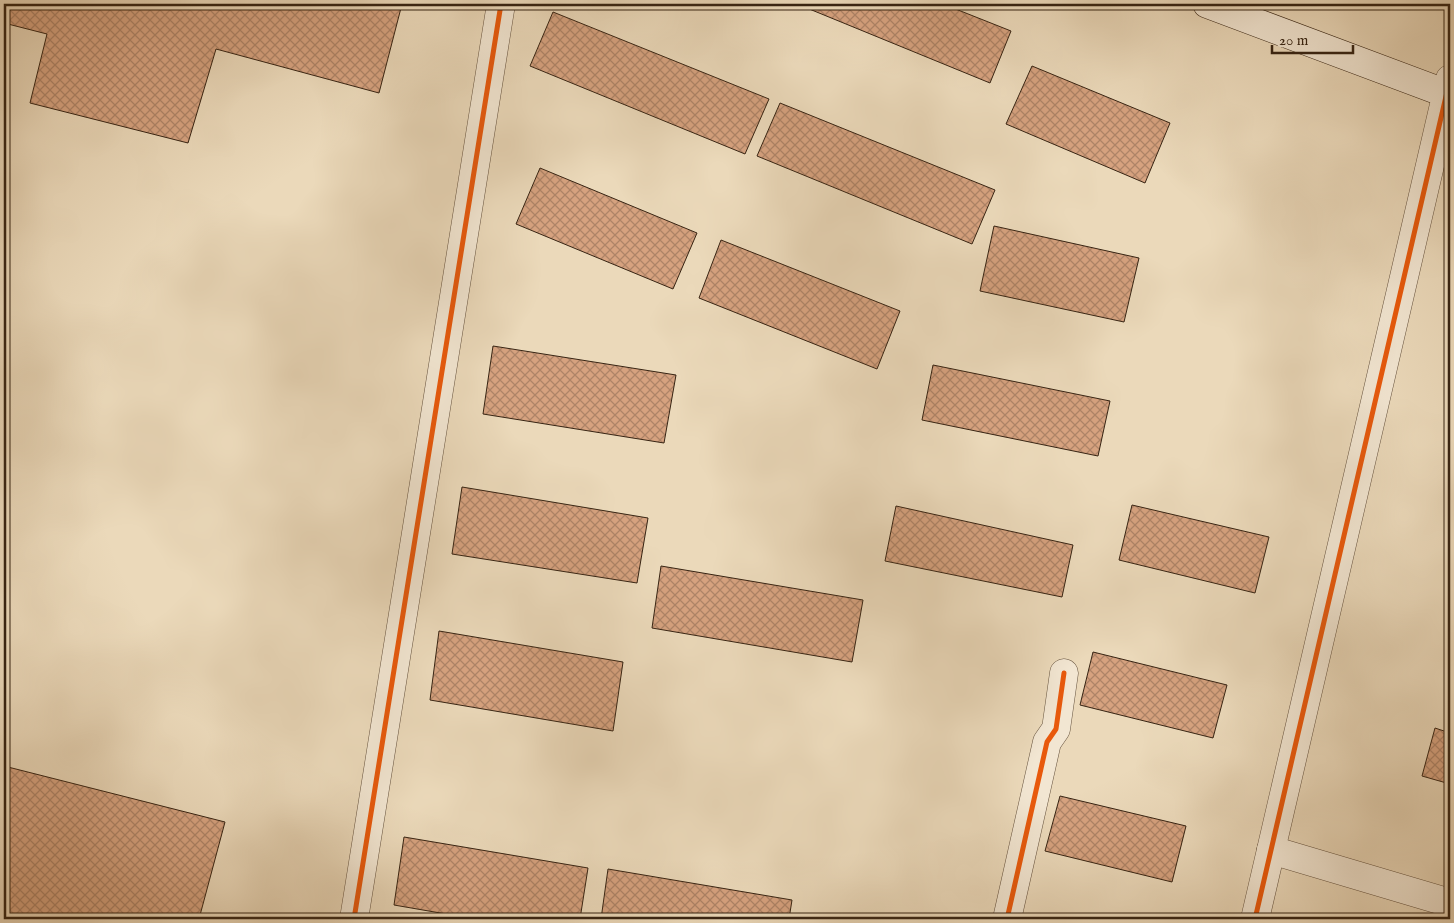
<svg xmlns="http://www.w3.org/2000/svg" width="1454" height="923" font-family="'IM FELL English',serif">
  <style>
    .building { fill: url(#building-cross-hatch); stroke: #372413 }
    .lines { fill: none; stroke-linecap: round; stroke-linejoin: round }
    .street-casing { stroke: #64513d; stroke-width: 29 }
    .secondary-casing { stroke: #372413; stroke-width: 29 }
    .street { stroke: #f2e6d2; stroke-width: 28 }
    .secondary { stroke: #f2e6d2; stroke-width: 28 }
    .cycleway-casing { stroke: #f2e6d2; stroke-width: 8 }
    .cycleway { stroke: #e8590c; stroke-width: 5 }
  </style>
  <defs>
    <pattern id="building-cross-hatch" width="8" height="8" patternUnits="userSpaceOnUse" patternTransform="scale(1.25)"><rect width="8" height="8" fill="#d6a27f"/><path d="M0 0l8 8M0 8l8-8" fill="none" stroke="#ae8467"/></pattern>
  </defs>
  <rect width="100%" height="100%" fill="#ebd9ba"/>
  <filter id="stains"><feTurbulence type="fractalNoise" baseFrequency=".004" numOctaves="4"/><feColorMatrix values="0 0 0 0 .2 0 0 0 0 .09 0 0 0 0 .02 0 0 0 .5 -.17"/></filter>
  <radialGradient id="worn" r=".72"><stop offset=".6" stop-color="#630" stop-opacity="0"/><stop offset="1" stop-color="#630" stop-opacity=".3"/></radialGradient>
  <!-- building -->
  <g class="building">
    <path d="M4,4H402L379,93L216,49L188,143L30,103L47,34L4,23Z"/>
    <path d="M803,4H943L1011,31L990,83L802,6Z"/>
    <path d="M553,12L769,99L745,154L530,66Z"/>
    <path d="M1032,66L1170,123L1145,183L1006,124Z"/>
    <path d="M780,103L995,190L972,244L757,156Z"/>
    <path d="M540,168L697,233L673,289L516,224Z"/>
    <path d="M994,226L1139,258L1124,322L980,291Z"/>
    <path d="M721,240L900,311L877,369L699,298Z"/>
    <path d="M493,346L676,375L664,443L483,414Z"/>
    <path d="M933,365L1110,401L1098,456L922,420Z"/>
    <path d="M462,487L648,518L637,583L452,554Z"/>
    <path d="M1132,505L1269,537L1255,593L1119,560Z"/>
    <path d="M896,506L1073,545L1062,597L885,561Z"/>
    <path d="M661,566L863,600L852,662L652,628Z"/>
    <path d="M439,631L623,662L613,731L430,700Z"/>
    <path d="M1093,652L1227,685L1213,738L1080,705Z"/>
    <path d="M1435,728L1450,733V784L1422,776Z"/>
    <path d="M4,766L225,822L199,919H4Z"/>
    <path d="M1060,796L1186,826L1172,882L1045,851Z"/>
    <path d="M404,837L588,868L580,919H475L394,905Z"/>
    <path d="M608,869L792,900L789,919H601Z"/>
  </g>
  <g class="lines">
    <!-- street casing -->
    <g class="street-casing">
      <g id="street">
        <path d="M1271,850L1450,903"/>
        <path d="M354,919L501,4"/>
        <path d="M1007,919L1047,742L1056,729L1064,673"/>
        <path d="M1255,919L1450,79"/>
      </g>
    </g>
    <!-- secondary casing -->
    <g class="secondary-casing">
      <path id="secondary" d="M1207,4L1450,95"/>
    </g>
    <!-- street -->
    <use href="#street" class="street"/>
    <!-- secondary -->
    <use href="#secondary" class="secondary"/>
    <!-- cycleway casing -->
    <g class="cycleway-casing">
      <g id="cycleway">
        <path d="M354,919L501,4"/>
        <path d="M1007,919L1047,742L1056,729L1064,673"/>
        <path d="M1255,919L1450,79"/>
      </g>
    </g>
    <!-- cycleway -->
    <use href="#cycleway" class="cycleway"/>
  </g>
  <!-- margin -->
  <rect width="1454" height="923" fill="none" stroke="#ebd9ba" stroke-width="20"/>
  <rect x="5" y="5" width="1444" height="913" fill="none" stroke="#372413" stroke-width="2.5"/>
  <rect x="10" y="10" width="1434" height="903" fill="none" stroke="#372413"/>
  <!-- scale -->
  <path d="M1272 45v8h81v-8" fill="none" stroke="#372413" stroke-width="2.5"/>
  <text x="1279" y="45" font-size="15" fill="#372413" stroke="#f2e6d2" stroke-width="4" paint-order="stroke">20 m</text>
  <rect width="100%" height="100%" filter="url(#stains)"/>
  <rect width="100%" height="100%" fill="url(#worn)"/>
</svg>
